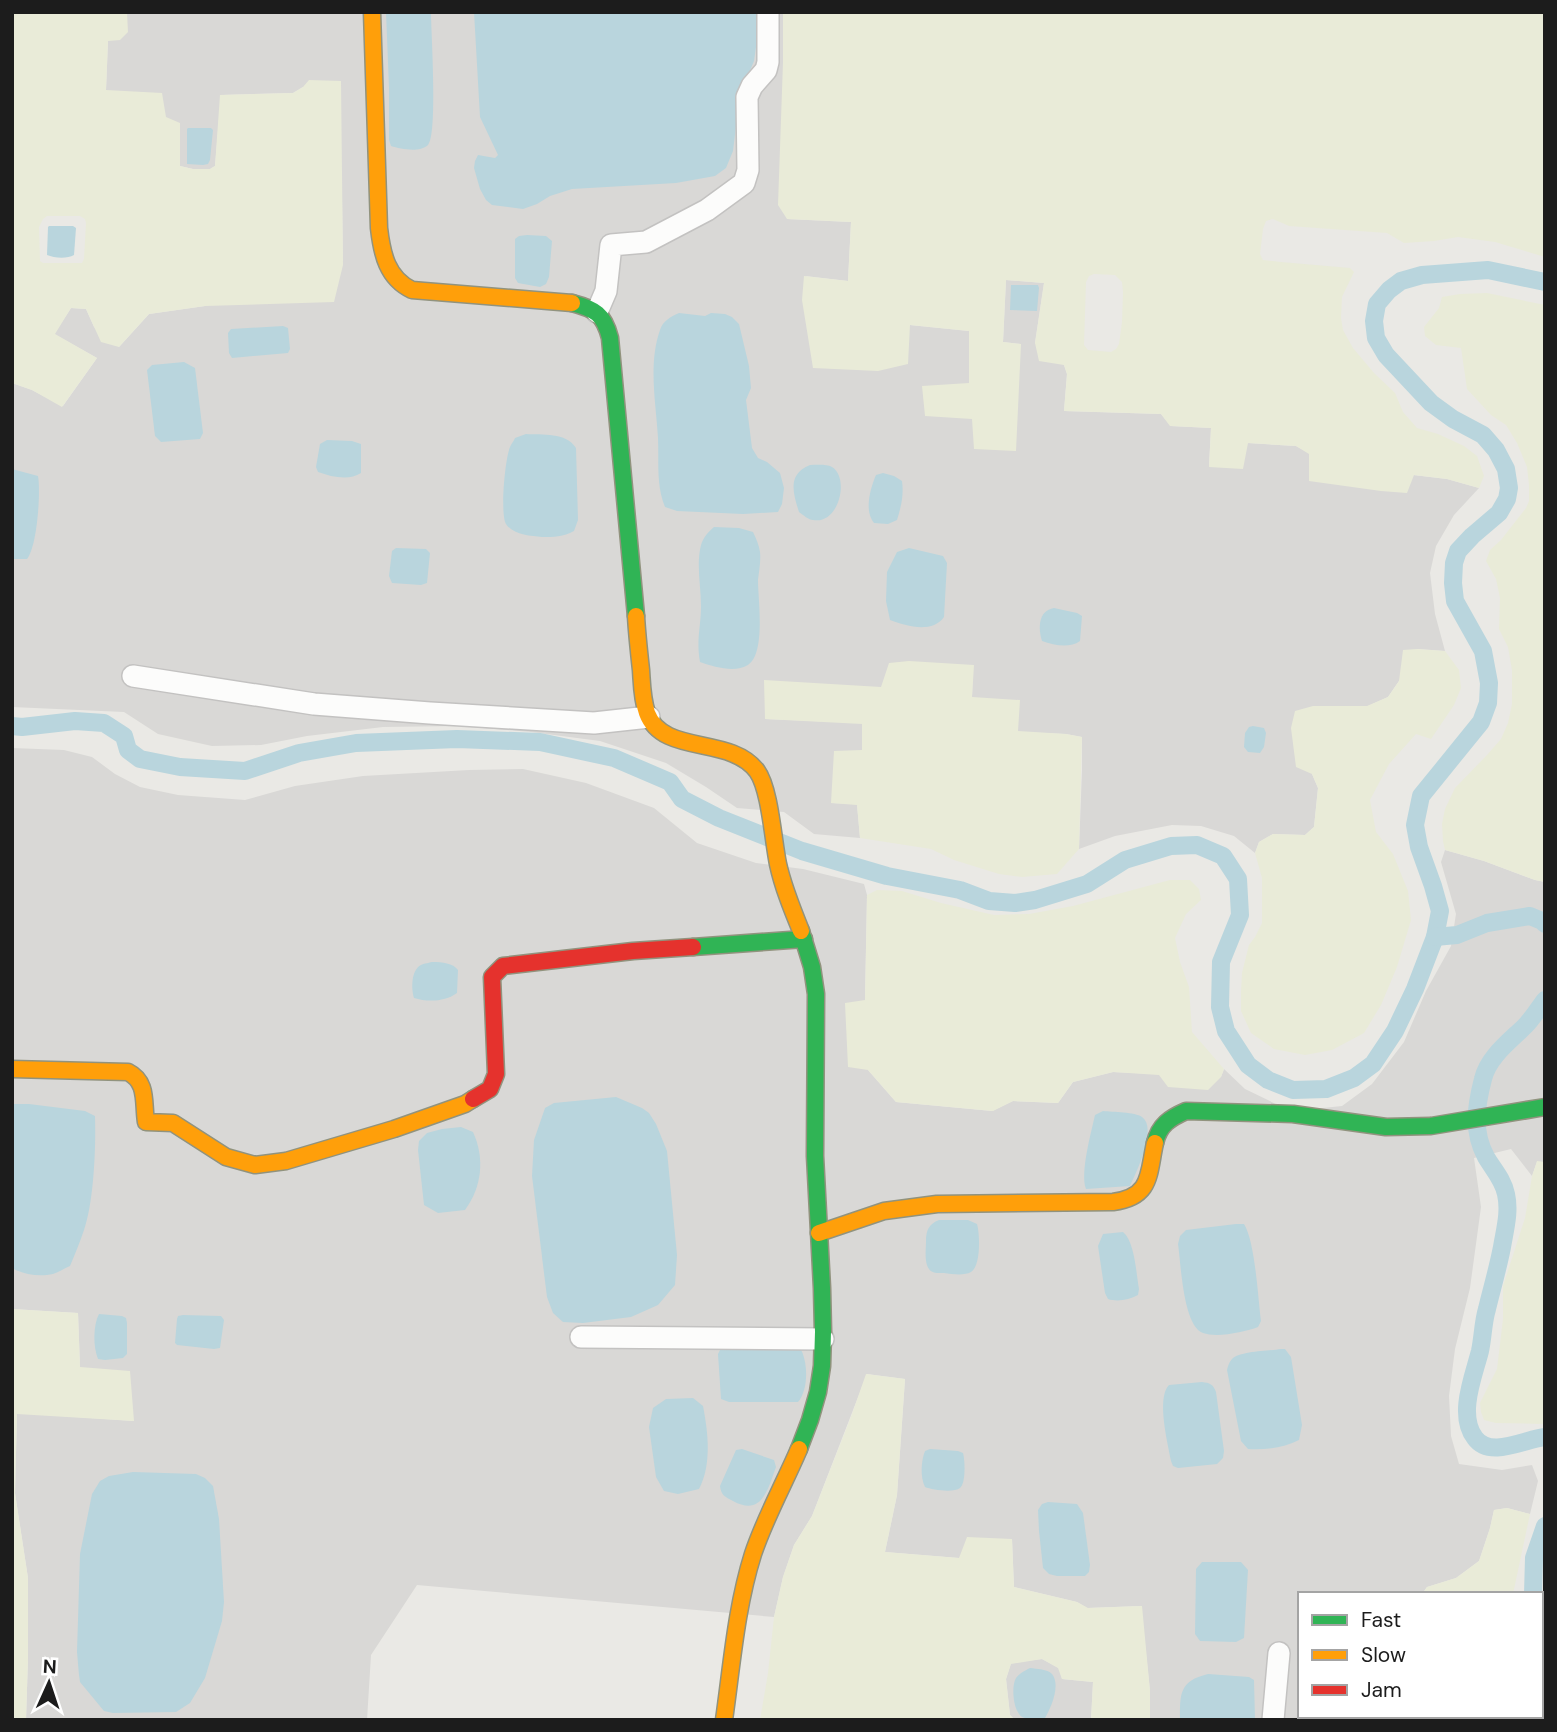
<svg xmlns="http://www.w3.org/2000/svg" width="1557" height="1732" font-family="'DM Sans',sans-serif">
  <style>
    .residential { fill: #d9d8d6 }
    .farmland { fill: #e9ebd8; fill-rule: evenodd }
    .water { fill: #b9d5dd }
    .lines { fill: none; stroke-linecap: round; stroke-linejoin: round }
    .canal { stroke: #b9d5dd; stroke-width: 18 }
    .street-casing { stroke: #c3c2c1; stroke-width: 24 }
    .fast-casing { stroke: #91937e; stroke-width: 19 }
    .slow-casing { stroke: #91937e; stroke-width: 19 }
    .jam-casing { stroke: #91937e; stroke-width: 19 }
    .street { stroke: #fcfcfb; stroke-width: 21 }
    .fast { stroke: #30b455; stroke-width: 16 }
    .slow { stroke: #ff9f0a; stroke-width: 16 }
    .jam { stroke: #e5322d; stroke-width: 16 }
  </style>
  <rect width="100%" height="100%" fill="#eae9e5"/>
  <!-- residential -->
  <g class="residential">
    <path d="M127,12H783L787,219L851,222L848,281L805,276L910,325L969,331V383L972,419L1021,344L1003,342L1006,280L1044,283L1035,343L1064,365L1067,374L1064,411L1161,414L1171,426L1211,428L1209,466L1248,443L1296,446L1309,453V481L1413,475L1447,479L1479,488L1454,515L1436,546L1430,573L1435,614L1445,651L1417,649L1399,681L1388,697L1368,706H1313L1312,774L1318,788L1314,827L1305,835L1273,834L1259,842L1255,853L1234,836L1201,826L1172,825L1115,836L1079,849L1082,770V737L1066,734L1018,732L972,697L973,665L765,719L862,723V750L831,803L857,804L860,838L814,834L784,812L737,808L706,787L666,763L600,741L531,732L458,726L383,727L307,736L261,745L212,746L158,734L124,712L12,707V383L32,390L63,406L97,358L54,334L71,308L86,309L94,327L119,347L149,314L205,306L343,265L342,200L303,87L293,93L221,95L215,166L210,169H193L180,166L179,161L106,90L108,41L127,32Z"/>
    <path d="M12,748L64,750L92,757L115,774L140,787L178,795L245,800L295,786L363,776L469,770L523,769L586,783L654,808L697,843L756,863L803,869L864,884L867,895L865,1000L868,1070L896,1102L992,1111L1013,1101L1058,1103L1073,1082L1113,1072L1221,1077L1224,1069L1245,1089L1280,1106L1313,1109L1342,1106L1372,1084L1404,1042L1426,991L1451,946L1456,914L1441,862L1445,850L1484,861L1535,880L1545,882V1162H1537L1532,1176L1511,1149L1474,1158L1481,1207L1470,1288L1455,1349L1449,1396L1451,1436L1459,1464L1502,1470L1532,1465L1538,1481L1530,1514L1507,1508L1494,1510L1490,1528L1479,1561L1456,1578L1427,1587L1422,1594H1300V1716H1525L1529,1720H1150V1691L1141,1606L1087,1608L1077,1602L1014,1587L1012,1539L959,1558L885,1552L897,1495L905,1379L867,1374L812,1516L794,1545L783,1577L774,1617L417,1585L371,1655L367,1720H26L28,1658V1578L15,1493L17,1413L134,1421L80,1367L78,1313L12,1309Z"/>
    <path d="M1042,1659L1059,1668L1062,1679L1093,1682L1091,1720H1015L1010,1715L1006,1679L1011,1663Z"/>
  </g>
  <!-- farmland -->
  <g class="farmland">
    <path d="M12,12H127L128,32L120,40L108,41L106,90L162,93L166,117L180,123V166L193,169H210L215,166L220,95L293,93L303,87L309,80L341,81L343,265L334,302L205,306L149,314L119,347L101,342L86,309L71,308L55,334L97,358L62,407L32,390L12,383ZM47,216H80L85,219L86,223L84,259L82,263H43L40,261L39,227L43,219Z"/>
    <path d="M783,12H1541L1545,16V257L1495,242L1458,237L1434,241L1404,243L1387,233L1289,226L1273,219L1266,221L1263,229L1260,254L1263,260L1281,262L1350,268L1354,272L1342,297L1341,318L1343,330L1353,348L1374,373L1395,393L1403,412L1417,428L1438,434L1464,446L1477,456L1484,476L1479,488L1447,479L1414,475L1407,493L1381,491L1309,481V454L1296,446L1248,443L1243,469L1209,467L1211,428L1170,426L1161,414L1064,411L1067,374L1064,365L1039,361L1035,343L1044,283L1006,280L1003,342L1021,344L1016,451L974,449L972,419L925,416L922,386L969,383V331L910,325L908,364L878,371L813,368L802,300L804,276L848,281L851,222L787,219L778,205L783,62ZM1094,274L1115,275L1122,282L1123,292L1122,322L1119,344L1116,349L1111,352L1088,350L1084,345L1086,282L1089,276Z"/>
    <path d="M1487,293L1545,305V882L1535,880L1484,861L1445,850L1443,841L1442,824L1445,809L1455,788L1487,755L1501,739L1508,723L1512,704V670L1508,647L1499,629L1500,598L1496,579L1486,561L1490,550L1501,540L1526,508L1529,501V485L1527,467L1517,443L1506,425L1491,415L1467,389L1461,348L1436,345L1425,336L1424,327L1439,308L1442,297L1460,294Z"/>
    <path d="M1417,649L1445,651L1459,670L1461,688L1454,705L1431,739L1416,734L1389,764L1370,800L1376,832L1393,854L1408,891L1411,920L1397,967L1381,1005L1364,1033L1332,1050L1305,1055L1274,1049L1251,1033L1241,1011V992L1242,973L1249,945L1255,937L1262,923V878L1255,853L1259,842L1273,834L1305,835L1314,827L1318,788L1312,774L1296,767L1291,728L1295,711L1313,706H1367L1388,697L1399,681L1403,650Z"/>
    <path d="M909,661L974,665L972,697L1020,700L1018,731L1066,734L1082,737L1079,849L1057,874L1022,877L999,874L954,860L931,849L860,838L857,805L831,803L834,751L862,750V724L765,719L764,680L881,687L889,663Z"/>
    <path d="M1170,880H1190L1199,889L1201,900L1186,914L1175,938L1180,962L1189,987L1192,1032L1224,1069L1221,1077L1208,1090L1168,1087L1159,1075L1113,1072L1073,1082L1058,1103L1013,1101L993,1111L896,1102L868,1070L848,1067L845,1003L865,1000L867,895L877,890L902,891L941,903L994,915L1029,914L1073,906Z"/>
    <path d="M1537,1161L1545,1162V1424L1496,1423L1484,1420L1481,1412L1480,1403L1497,1369L1503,1319V1286L1525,1218L1532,1176Z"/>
    <path d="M12,1309L78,1313L80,1367L130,1371L134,1421L17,1414L15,1493L28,1578V1658L26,1720H12Z"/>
    <path d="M866,1374L905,1379L897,1495L885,1552L959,1558L967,1537L1012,1539L1014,1587L1077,1602L1088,1608L1142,1606L1150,1691V1720H1091L1093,1682L1062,1679L1058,1668L1042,1659L1011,1664L1006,1679L1010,1715L1015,1720H760L768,1673L774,1617L783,1577L794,1545L812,1516L852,1414Z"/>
    <path d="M1507,1508L1530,1514L1513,1594H1422L1427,1587L1456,1578L1479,1561L1490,1528L1494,1510Z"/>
  </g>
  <!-- water -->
  <g class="water">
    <path d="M386,12H431C431,32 438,135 428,145C419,153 401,149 391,146L389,140V88Z"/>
    <path d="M474,12H756L757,40L754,61L740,94L733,151L726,168L715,176L676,183L572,189L550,196L537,204L523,209L492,205L486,200L480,189L474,168L475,161L478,155L495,158L498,155L480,117Z"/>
    <path d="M188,128H211L213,130L210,160L208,164L203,165L187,164V129Z"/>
    <path d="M49,226H73L76,228L74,255C67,259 54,258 47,255L48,227Z"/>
    <path d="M527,235L546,236L552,241L549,277L546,284L540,287L518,283L515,278V239L519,236Z"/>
    <path d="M1011,285H1038L1039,288L1037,311L1010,310Z"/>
    <path d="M679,313L705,316L711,313L725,314L732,317L739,324L749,366L751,388L746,400L752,448L758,458L767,462L780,473L784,488L782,504L778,512L743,514L677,511L665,507C656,485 659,461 658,438C656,403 648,364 660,330C663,321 670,317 679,313Z"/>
    <path d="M283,326L288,328L290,349L288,353L232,358L229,353L228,333L231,329Z"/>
    <path d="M184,362L195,368L203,433L200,439L161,442L155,436L147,370L152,365Z"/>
    <path d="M526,434C542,435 566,432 576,448L578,520L574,531C563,537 554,537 542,537C530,536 513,535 506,524C500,514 505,459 510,447C511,444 514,441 515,438Z"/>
    <path d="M327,440L352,441L361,444V473C349,481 332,477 318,472L316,467L320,444Z"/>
    <path d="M810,465C817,465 827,464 832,467C850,478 839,525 813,520C809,520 803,515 799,512C793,493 787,474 810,465Z"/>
    <path d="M12,469L38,476C41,492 37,547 27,559H12Z"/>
    <path d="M883,473L894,476L902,481C904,495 901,507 897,520L888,524L874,523C864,511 870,489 876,475Z"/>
    <path d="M714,527L739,528L753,532C756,538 759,545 760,552C761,561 759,571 758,580C758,599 766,653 748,665C735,673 714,667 700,662C696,640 701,627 701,606C701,586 696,565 701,545C703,538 708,532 714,527Z"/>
    <path d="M396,548L426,549L430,553L427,583L421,585L392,583L389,576L392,551Z"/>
    <path d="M909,548L943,556L947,563L944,617C932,634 906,626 890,620L886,601L887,572L897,552Z"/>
    <path d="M1054,608L1077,613L1082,616L1080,641C1069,649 1054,645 1042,641C1038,628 1038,611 1054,608Z"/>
    <path d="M1253,726L1264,728L1266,733L1264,747L1260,753L1248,752L1244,747L1245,733L1249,727Z"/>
    <path d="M433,962C442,962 453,963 458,970L457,993C445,1002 427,1002 414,998C411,989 411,970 421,965C423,964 431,962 433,962Z"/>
    <path d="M616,1097L642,1108L649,1113L656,1124L667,1151L677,1255L675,1285L658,1305L631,1317L583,1323L563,1322L553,1313L547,1297L532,1176L534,1140L545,1108L554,1103Z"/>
    <path d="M12,1104H29L85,1111L95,1116C96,1147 94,1201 84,1230C80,1242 75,1254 70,1266C65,1268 59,1272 53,1274C40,1277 24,1275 12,1268Z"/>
    <path d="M1103,1111C1113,1112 1135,1112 1142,1117C1158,1128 1136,1173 1130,1186L1086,1189C1080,1173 1091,1133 1095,1115Z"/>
    <path d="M461,1127L473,1132C485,1158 482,1187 465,1210L438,1213L424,1205L418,1150L419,1141L427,1133L442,1129Z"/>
    <path d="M939,1220H968L977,1224C980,1234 981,1266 971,1272C964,1276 952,1274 944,1273C939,1273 932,1274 929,1269C924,1262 926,1249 926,1241C926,1230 929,1224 939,1220Z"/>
    <path d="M1236,1224H1244C1255,1241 1258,1298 1261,1321L1258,1327C1245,1332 1217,1338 1203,1333C1183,1326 1181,1264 1178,1244L1180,1236L1186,1230Z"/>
    <path d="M1123,1232C1135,1242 1136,1273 1139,1289L1138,1295C1129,1300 1117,1302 1108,1299L1105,1293L1098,1246L1103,1234Z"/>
    <path d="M99,1314L122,1316L126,1318L127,1323V1354L123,1358L105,1360L98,1359C93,1347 93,1325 99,1314Z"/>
    <path d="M183,1315L221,1316L224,1320L220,1348L214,1349L177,1345L175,1343L177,1319L178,1316Z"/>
    <path d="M800,1348C808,1361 809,1389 798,1402H729L721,1399L718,1354L720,1350Z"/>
    <path d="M1281,1349H1285L1291,1357L1302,1425L1299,1440C1284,1448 1264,1450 1248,1449L1241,1441L1227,1370C1228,1366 1229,1362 1232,1359C1240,1351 1269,1351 1281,1349Z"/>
    <path d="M1202,1382C1210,1383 1213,1384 1216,1392L1224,1451L1223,1458L1217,1464L1178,1468L1173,1466L1171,1461C1168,1444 1156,1398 1169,1385Z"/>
    <path d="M693,1398L703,1406C708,1432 712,1464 699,1489L678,1494L664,1491L656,1477L649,1427L653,1408L666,1399Z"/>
    <path d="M742,1449L774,1460L776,1467C768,1489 762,1517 733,1501C725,1497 721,1495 720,1486L736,1450Z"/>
    <path d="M930,1449L958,1451L963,1453C965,1460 966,1483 960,1488C954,1493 932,1490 925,1487C920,1477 921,1461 925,1451Z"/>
    <path d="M133,1472L196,1474L205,1478L213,1486L219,1519L224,1602L222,1621L205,1678L190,1703L176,1712L113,1713L104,1711L80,1682L79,1675L77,1652L80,1554L92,1494L100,1481L109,1476Z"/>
    <path d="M1048,1502L1077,1504L1083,1513L1090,1565L1089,1572L1085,1576H1057L1049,1574L1043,1568L1039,1531L1038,1510L1042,1504Z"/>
    <path d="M1202,1562H1241L1248,1570L1244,1638L1236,1642L1200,1641L1195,1634L1196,1569Z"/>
    <path d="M1030,1668C1037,1669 1047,1669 1052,1674C1061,1685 1051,1708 1045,1718C1038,1718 1028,1720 1022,1717C1013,1711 1011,1686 1016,1678C1020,1673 1024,1671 1030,1668Z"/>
    <path d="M1208,1674L1249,1677L1254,1680L1255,1720H1180C1180,1694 1179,1681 1208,1674Z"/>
  </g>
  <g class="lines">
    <!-- canal -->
    <g class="canal">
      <path d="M12,726L22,727L75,721L104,723L124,736L128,750L140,759L180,767L245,771L299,753L356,743L457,739L540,742L614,758L670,782L682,799L719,818L802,851L887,876L960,890L989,901L1015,903L1035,900L1087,884L1125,860L1171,846L1197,845L1223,856L1238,879L1240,915L1221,962L1220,1007L1226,1031L1248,1065L1268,1080L1293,1090L1326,1089L1354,1078L1373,1064L1395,1031L1415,989L1435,937L1440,911L1433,886L1419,847L1415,825L1421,796L1481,722L1488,703L1489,683L1483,651L1455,601L1453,583L1454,563L1458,551L1472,536L1499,513L1507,499L1509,488L1506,469L1496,450L1483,435L1453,419L1431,403L1386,355L1376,338L1374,321L1377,304L1389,290L1401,281L1422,275L1488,270L1545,282"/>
      <path d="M1435,937L1457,935L1487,923L1530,916L1542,921L1545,924"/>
      <path d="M1545,1000C1538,1009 1533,1018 1525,1026C1510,1041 1488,1057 1483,1079C1476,1106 1472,1131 1486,1157C1493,1169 1503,1179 1506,1194C1510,1212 1505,1229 1502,1247C1498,1268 1492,1288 1487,1309C1483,1322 1483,1337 1480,1351C1474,1375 1457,1415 1475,1438C1490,1459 1525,1439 1545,1437"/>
      <path d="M1533,1594L1534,1558L1545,1526"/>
      <path d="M1541,1707L1545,1710"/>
    </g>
    <!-- street casing -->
    <g class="street-casing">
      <g id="street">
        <path d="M597,312L606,291L611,245L646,242L707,210L744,183L748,170L747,97L752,86L766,70L768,62V12"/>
        <path d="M133,676L314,704L430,713L594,723L649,717"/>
        <path d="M581,1337L823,1339"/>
        <path d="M1273,1720L1279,1653"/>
      </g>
    </g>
    <!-- fast casing -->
    <g class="fast-casing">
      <g id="fast">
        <path d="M572,303C595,309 604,314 610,338L636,616"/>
        <path d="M693,947L804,939"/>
        <path d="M1155,1143C1159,1125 1170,1118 1186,1111L1293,1114L1386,1127L1431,1126L1545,1107"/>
        <path d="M799,1449L810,1420L818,1392L822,1366L823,1332L822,1288L815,1156L816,994L812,967L801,931"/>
      </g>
    </g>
    <!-- slow casing -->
    <g class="slow-casing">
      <g id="slow">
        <path d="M372,12L379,228C382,254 387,278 412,290L572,303"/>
        <path d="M636,616C637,634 639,652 641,670C642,684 642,699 647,713C663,756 730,735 757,771C770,789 773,840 778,864C783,887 792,909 801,931"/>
        <path d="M12,1069L128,1072C148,1082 143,1103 146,1122L173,1123L226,1157L255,1165L286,1161L394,1129L465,1104L473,1099"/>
        <path d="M819,1233L884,1211L937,1204L1113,1202C1152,1197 1148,1174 1155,1143"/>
        <path d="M724,1720C732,1664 736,1608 753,1554C765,1518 784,1484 799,1449"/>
      </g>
    </g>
    <!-- jam casing -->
    <g class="jam-casing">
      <path id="jam" d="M473,1099L490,1089L496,1074L492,977L503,966L633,951L693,947"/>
    </g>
    <!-- street -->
    <use href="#street" class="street"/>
    <!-- fast -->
    <use href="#fast" class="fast"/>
    <!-- slow -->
    <use href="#slow" class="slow"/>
    <!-- jam -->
    <use href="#jam" class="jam"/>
  </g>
  <!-- border -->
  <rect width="1557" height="1732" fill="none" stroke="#1c1c1c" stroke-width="28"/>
  <!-- legend -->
  <rect x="1298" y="1592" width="245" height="126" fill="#ffffff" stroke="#a4a4a4" stroke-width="2"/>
  <rect x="1312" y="1615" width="35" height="10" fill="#30b455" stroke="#a4a4a4" stroke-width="2"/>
  <text x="1361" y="1627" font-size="21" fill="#1c1c1c">Fast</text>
  <rect x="1312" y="1650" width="35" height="10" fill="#ff9f0a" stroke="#a4a4a4" stroke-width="2"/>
  <text x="1361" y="1662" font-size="21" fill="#1c1c1c">Slow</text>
  <rect x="1312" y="1685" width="35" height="10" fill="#e5322d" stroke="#a4a4a4" stroke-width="2"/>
  <text x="1361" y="1697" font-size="21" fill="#1c1c1c">Jam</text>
  <!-- north arrow -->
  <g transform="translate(49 1683) rotate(3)" stroke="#ffffff" stroke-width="5" paint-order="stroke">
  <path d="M0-5L12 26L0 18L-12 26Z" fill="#1c1c1c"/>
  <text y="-10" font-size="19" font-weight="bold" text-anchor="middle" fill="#1c1c1c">N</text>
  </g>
</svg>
